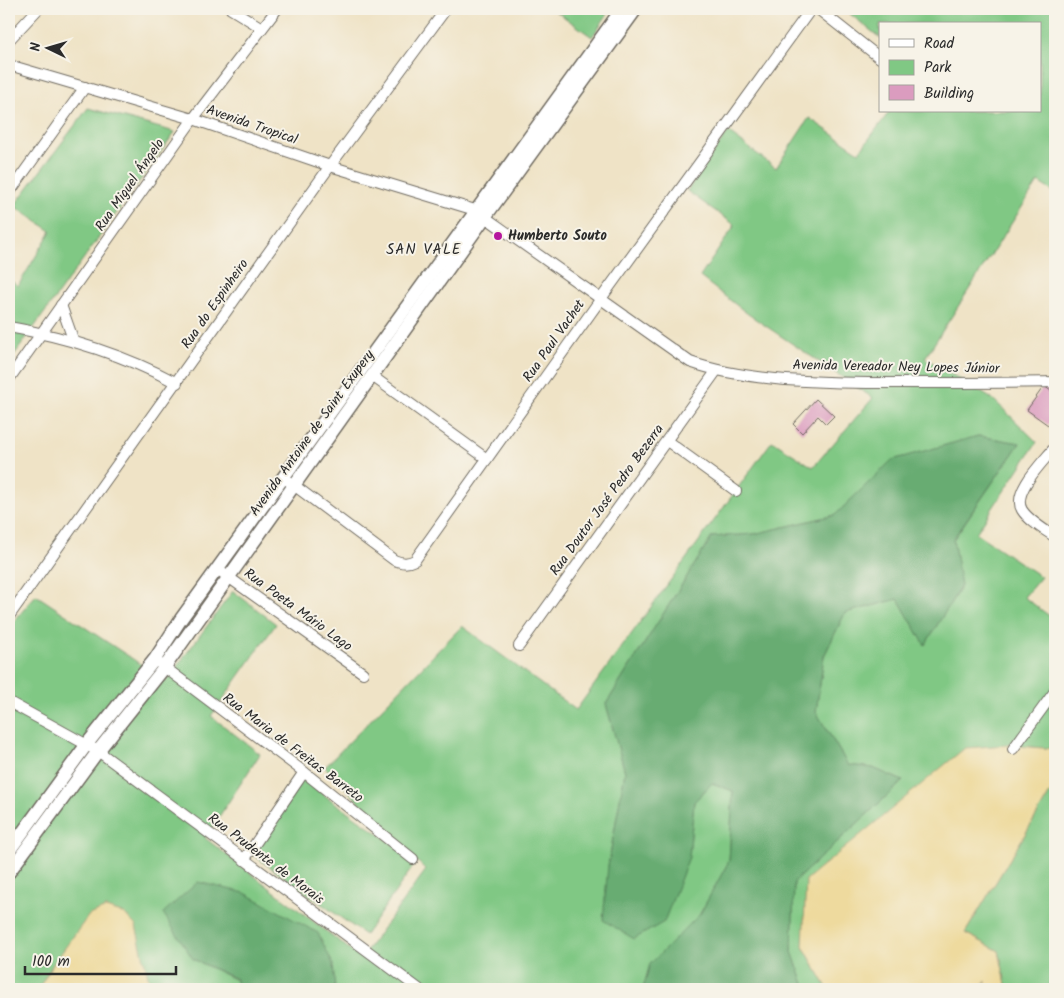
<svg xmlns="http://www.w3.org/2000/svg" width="1064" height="998" font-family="Kalam,sans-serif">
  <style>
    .green { fill: #80c884; stroke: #567a58 }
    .forest { fill: #68ac72; stroke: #4a6c4e }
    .sand { fill: #eeda9e; stroke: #8c8264 }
    .building { fill: #db9cbf }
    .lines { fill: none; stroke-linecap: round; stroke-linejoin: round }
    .minor-casing { stroke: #706b61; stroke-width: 12 }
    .tertiary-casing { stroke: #706b61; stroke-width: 15 }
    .minor { stroke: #fff; stroke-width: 10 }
    .tertiary { stroke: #fff; stroke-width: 12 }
    .poi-dot { fill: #b5179e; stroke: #f7f3e8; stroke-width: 2 }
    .labels { text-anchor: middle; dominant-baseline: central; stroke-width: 4; stroke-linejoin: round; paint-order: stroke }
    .street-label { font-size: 14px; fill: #2b2b2b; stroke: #f7f3e8 }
    .poi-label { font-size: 14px; font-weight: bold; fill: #2b2b2b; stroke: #f7f3e8; text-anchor: start }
    .neighbourhood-label { font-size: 15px; letter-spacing: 1px; fill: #2b2b2b; stroke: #f7f3e8 }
  </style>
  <rect width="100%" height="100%" fill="#f7f3e8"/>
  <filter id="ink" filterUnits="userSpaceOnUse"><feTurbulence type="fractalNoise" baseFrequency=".02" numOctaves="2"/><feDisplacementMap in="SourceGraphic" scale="10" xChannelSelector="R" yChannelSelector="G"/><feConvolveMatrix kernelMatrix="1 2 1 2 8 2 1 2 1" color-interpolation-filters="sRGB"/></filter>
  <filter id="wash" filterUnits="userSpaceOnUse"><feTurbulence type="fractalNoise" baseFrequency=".0096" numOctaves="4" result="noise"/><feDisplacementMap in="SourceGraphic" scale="20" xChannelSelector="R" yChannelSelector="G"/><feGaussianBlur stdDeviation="1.12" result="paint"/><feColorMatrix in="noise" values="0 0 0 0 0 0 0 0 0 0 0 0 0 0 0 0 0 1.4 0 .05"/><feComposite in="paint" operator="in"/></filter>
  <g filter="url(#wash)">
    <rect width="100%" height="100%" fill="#efe3c6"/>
    <!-- green -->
    <g class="green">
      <path d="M553,9H598L607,15L592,37Z"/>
      <path d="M844,9H1055V193L1038,182L925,358L994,400L1037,442L976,533L1041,577L1024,597L1055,620V749L1008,745L803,946L828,989H806L792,952L794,882L903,781L873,768L848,765L816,712L824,656L845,613L898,599L925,645L961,586L953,540L1020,443L978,436L893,460L835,515L754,534L712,537L606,704L625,772L608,866L689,857L694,802L712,783L733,791L729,861L700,914L650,964L643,989H335L333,964L193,959L236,980L237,989H151V986L54,963L38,989H9V627L36,595L166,681L233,591L276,624L211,716L260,754L205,838L361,958L426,870L417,861L365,935L249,852L300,778L416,860L325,767L462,626L576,710L772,441L813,467L873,398L748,314L700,277L735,225L687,191L728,132L776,168L809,118L859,152L890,111H1040V24H880V38Z"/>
      <path d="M88,108L175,132L9,362V279L18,286L51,231L14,206Z"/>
      <path d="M1053,788L1055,789V989H1007L999,951L965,933Z"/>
    </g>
    <!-- forest -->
    <g class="forest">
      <path d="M978,436L1020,443L953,539L961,586L925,645L898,599L845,613L824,656L816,712L848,765L873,768L903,781L794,882L792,952L806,989H643L650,964L700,914L729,861L733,791L712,783L694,802L689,857L664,922L634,939L603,920L608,866L625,772L606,704L712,537L754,534L835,515L892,460Z"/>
      <path d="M198,882L245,893L318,933L333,964L335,989H237L236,979L193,959L163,913Z"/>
    </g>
    <!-- sand -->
    <g class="sand">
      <path d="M1008,745L1055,749V789L1053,788L965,933L999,951L1007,989H985L986,981L976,989H828L803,946L806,880L965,748Z"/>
      <path d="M106,908L125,914L136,926L151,989H38L54,963L89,915Z"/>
    </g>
    <g id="blocks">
      <!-- building -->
      <g class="building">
        <path d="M1044,386L1055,394V414L1048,425L1027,410Z"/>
        <path d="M816,399L834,416L826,424L818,416L802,433L793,424Z"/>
      </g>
    </g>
  </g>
  <g filter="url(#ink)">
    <use href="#blocks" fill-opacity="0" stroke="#706b61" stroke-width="1"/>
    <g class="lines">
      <!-- minor casing -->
      <g class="minor-casing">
        <g id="minor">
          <path d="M231,9L262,28"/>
          <path d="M818,9L880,58"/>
          <path d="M9,40L38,9"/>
          <path d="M9,65L193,119L330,166L475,210L690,362C744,381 812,382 870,383C931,383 993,383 1055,382"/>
          <path d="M9,193L85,87"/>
          <path d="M61,305L74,342"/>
          <path d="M9,327C67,337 124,355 177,383"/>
          <path d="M372,376L487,459"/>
          <path d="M9,379L193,119L277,9"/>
          <path d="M667,441L736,491"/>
          <path d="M1055,447C1045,460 1011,492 1022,510C1029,521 1045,530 1055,537"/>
          <path d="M283,477L394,560C402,563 407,564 415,560L600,300L811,9"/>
          <path d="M217,569L363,673"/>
          <path d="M9,616L330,166L446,9"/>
          <path d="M519,646L717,370"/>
          <path d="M159,663L304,772L413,859"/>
          <path d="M9,702L98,751L419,989"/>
          <path d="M1013,749L1055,691"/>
          <path d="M244,860L304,772"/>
        </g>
      </g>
      <!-- tertiary casing -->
      <g class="tertiary-casing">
        <g id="tertiary">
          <path d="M9,851L87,744L155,659L181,619L622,9"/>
          <path d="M9,872L98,751L164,668L485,217L636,9"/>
        </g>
      </g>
      <!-- minor -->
      <use href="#minor" class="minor"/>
      <!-- tertiary -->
      <use href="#tertiary" class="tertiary"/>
    </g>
  </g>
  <!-- markers -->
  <circle class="poi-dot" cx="498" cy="236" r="5"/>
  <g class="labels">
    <!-- street labels -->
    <g class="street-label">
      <text transform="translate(252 125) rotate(19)">Avenida Tropical</text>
      <text transform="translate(130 185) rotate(-55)">Rua Miguel Ángelo</text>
      <text transform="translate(215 304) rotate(-55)">Rua do Espinheiro</text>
      <text transform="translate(554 341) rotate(-55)">Rua Paul Vachet</text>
      <text transform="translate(896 367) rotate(1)">Avenida Vereador Ney Lopes Júnior</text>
      <text transform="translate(312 433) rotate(-54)">Avenida Antoine de Saint Exupery</text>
      <text transform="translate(607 500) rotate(-54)">Rua Doutor José Pedro Bezerra</text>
      <text transform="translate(298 610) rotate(36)">Rua Poeta Mário Lago</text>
      <text transform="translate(293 748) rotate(37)">Rua Maria de Freitas Barreto</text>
      <text transform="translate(266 859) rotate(37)">Rua Prudente de Morais</text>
    </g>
    <!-- poi labels -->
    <g class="poi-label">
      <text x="508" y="236">Humberto Souto</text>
    </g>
    <!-- neighbourhood labels -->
    <g class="neighbourhood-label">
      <text x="424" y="250">SAN VALE</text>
    </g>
  </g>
  <!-- margin -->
  <rect width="1064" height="998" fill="none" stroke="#f7f3e8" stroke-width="30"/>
  <!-- legend -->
  <rect x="879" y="22" width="162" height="90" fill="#f7f3e8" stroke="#a5a39c"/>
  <rect x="889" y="39" width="25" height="8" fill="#ffffff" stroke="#a5a39c"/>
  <text x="924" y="48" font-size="15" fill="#2b2b2b">Road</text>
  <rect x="889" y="60" width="25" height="15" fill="#80c884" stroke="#a5a39c"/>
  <text x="924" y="72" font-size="15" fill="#2b2b2b">Park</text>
  <rect x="889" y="85" width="25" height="15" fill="#db9cbf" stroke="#a5a39c"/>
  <text x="924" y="98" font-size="15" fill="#2b2b2b">Building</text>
  <!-- north arrow -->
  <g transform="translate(48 48) rotate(275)" stroke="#f7f3e8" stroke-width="4" paint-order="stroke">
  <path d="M0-4L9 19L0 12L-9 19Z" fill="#2b2b2b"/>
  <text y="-8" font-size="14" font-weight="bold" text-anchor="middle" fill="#2b2b2b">N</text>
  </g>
  <!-- scale -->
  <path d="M25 966v8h151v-8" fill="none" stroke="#2b2b2b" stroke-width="2.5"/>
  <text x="32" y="966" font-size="15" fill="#2b2b2b" stroke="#f7f3e8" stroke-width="4" paint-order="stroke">100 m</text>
</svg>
